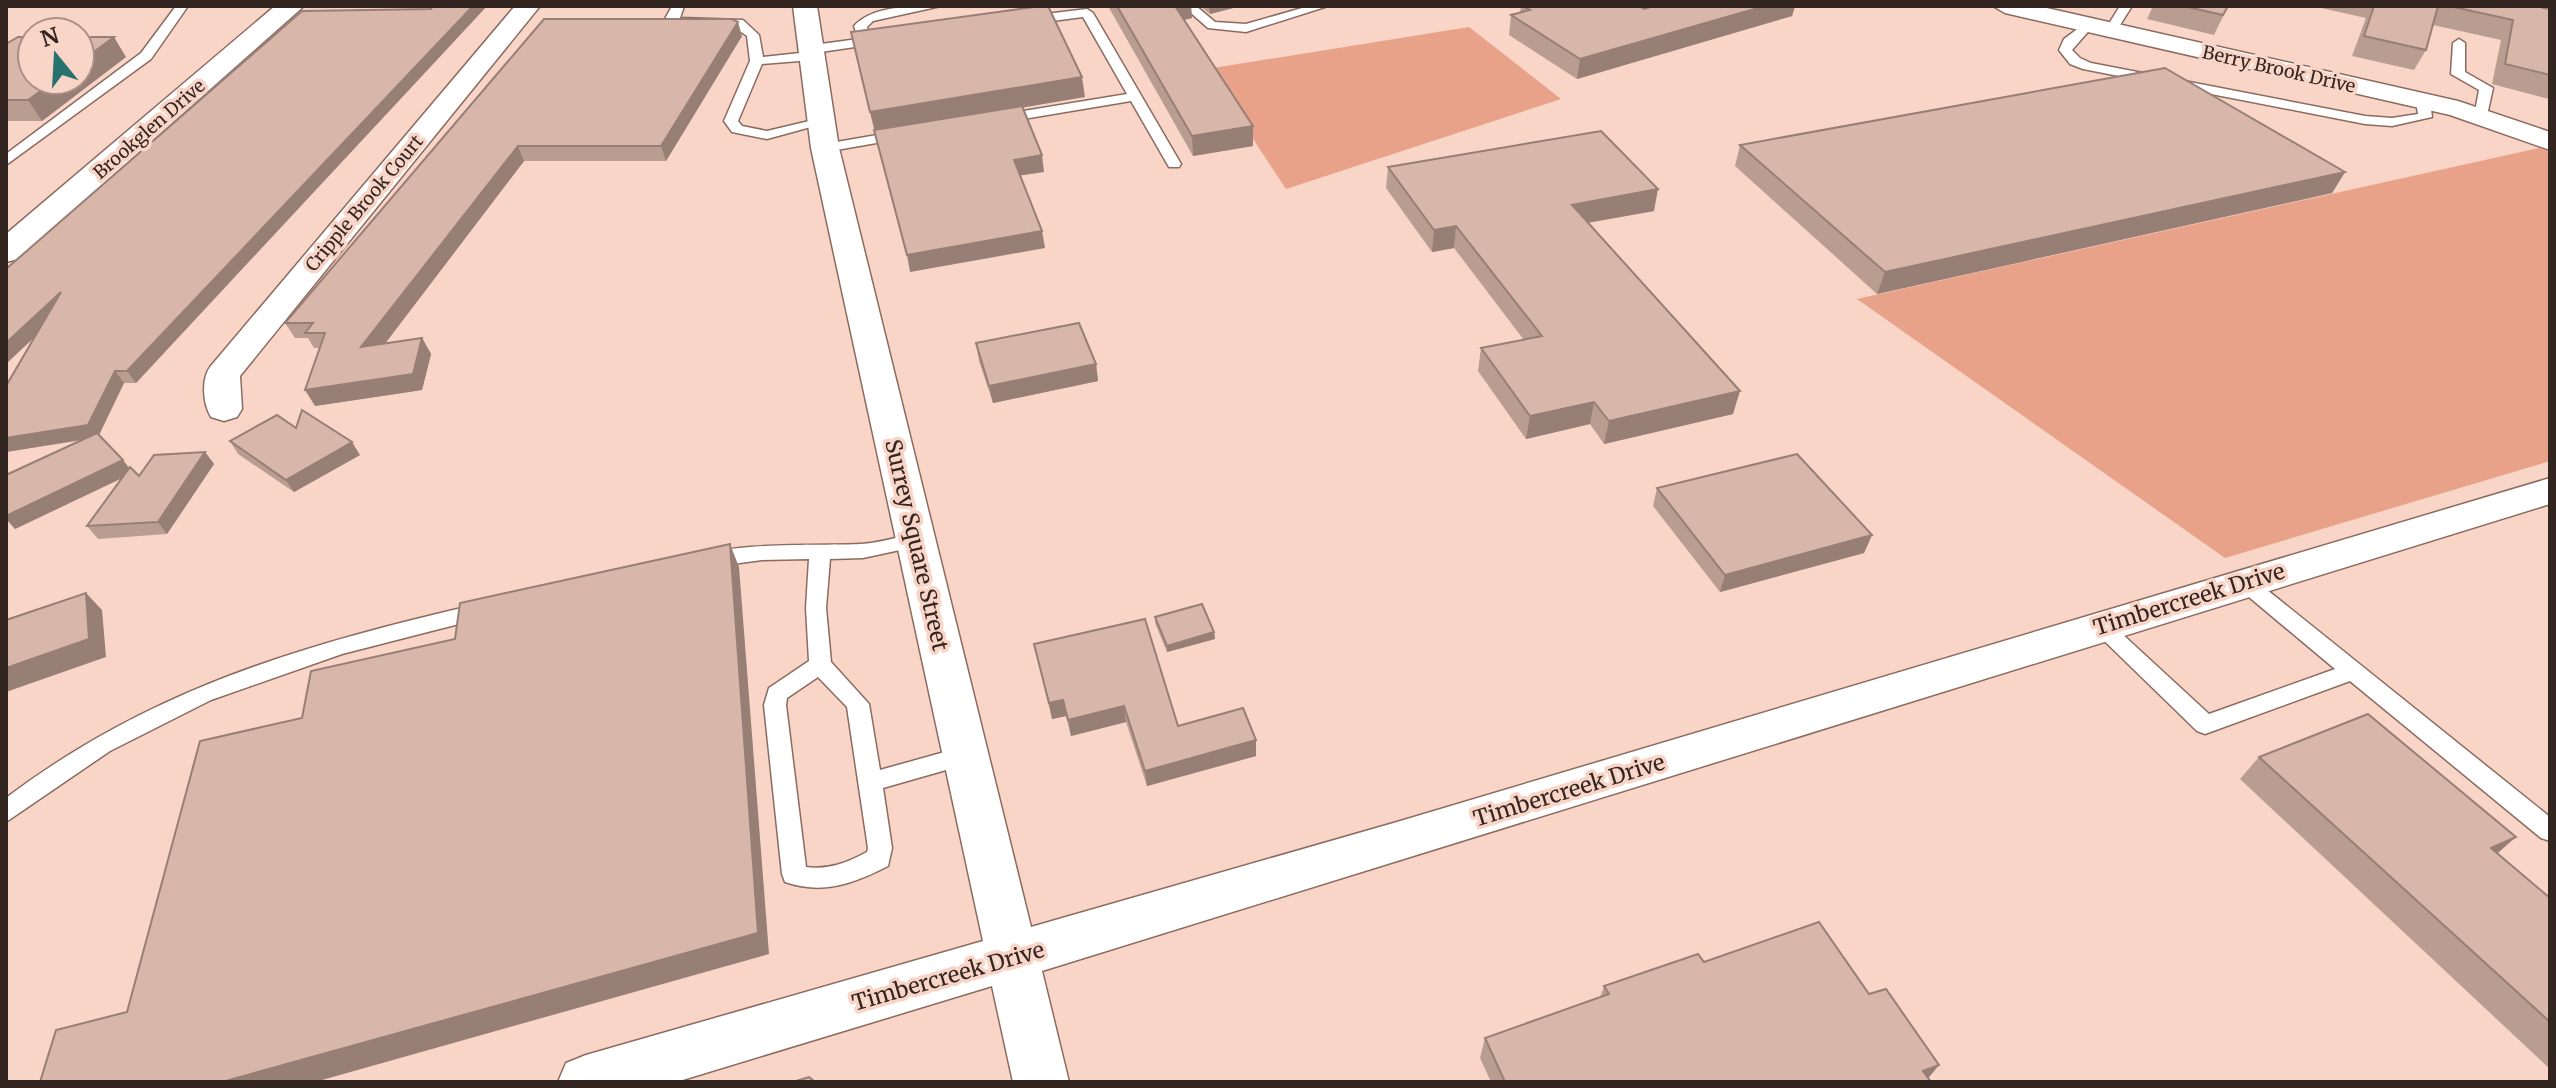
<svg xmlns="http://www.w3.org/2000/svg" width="2556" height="1088" font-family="Merriweather,serif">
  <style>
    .green { fill: #e8a289 }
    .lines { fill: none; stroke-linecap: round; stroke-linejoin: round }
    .service-casing { stroke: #8b6b60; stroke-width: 3 }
    .minor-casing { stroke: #8b6b60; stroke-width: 3 }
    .tertiary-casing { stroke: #8b6b60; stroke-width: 3 }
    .service { fill: #fff; fill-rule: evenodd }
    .minor { fill: #fff; fill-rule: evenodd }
    .tertiary { fill: #fff; fill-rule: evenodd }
    .wall { fill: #ba9d91 }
    .shaded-wall { fill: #977f76 }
    .building { fill: #d8b6a9; stroke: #977f76; stroke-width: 2 }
    .labels { text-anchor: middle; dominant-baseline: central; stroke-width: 7; stroke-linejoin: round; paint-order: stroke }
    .far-street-label { font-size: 18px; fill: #332520; stroke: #f9d5c8 }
    .street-label { font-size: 22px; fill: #332520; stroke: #f9d5c8 }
  </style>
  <rect width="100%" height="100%" fill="#f9d5c8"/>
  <!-- green -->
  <g class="green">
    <path d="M1469,27L1561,99L1286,189L1207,69Z"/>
    <path d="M2539,148L2550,152V461L2225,558L1857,299Z"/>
  </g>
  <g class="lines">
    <!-- service casing -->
    <g class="service-casing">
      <g id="service">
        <path d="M176,6H188L151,59L6,165V154L141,53Z"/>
        <path d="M672,6H684L680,18L743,20L759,35L763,57L809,52L805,49L806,46L858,39L854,26C873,5 914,6 941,6L873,21L867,27L870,37H882V43L814,53L818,56L812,60L762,64L738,121L742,126L767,131L822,118L829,122L767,139L732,132L724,121L750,61L747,36C722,15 688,37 665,19Z"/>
        <path d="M1183,6H1196L1215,22L1246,24L1309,6H1328L1246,32L1208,28Z"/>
        <path d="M2120,6H2132L2115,33H2107L2105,30Z"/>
        <path d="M1087,9L1093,13L1181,164L1179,167H1169L1131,101L999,123L992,119L999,115L1127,94L1083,17L1029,24L1023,20L1029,16Z"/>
        <path d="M2088,21L2094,25L2072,50L2080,58L2091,63L2365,116L2392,118L2418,114L2416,102L2423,98L2430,102L2432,117L2392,126L2365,124L2083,69L2070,64L2059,50L2064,39Z"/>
        <path d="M2459,39L2465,43V72L2493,88L2486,120L2474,117L2479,90L2451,74L2453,43Z"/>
        <path d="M900,131L907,135L905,138L825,152L818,148L825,144Z"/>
        <path d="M916,533L923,535L926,540L923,545L863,558L830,559L826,608L831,662L869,704L880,770L966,746L974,748L978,755L974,762L883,788L892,848L888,866C853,884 823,895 785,882L782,874L764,705L769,688L809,661L806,608L809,559L762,560L710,567L700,560C712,541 834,546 860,544C879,543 898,537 916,533ZM818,677L847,707L868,848L867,852C847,863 828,870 806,867L786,705L787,698Z"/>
        <path d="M2244,575L2251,577L2550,817V841L2541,838L2350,681L2205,734L2197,731L2089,626L2093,620H2107L2209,714L2335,669L2237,587L2234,582L2237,577Z"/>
        <path d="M483,603L490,606L493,611L490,616L342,654L211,700L110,751L6,822V798C153,687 306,644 483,603Z"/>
      </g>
    </g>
    <!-- minor casing -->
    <g class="minor-casing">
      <g id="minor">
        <path d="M515,6H540L240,376L242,409L237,417L224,421L211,417C203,404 201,380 210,367Z"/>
        <path d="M793,6H817L839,148L1031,927L1397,822L2550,478V504L1042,971L1069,1082H1013L992,986L676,1082H558L566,1063L586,1055L983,941L811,148Z"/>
        <path d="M1993,6H2038L2458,101L2550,132V150L2450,115L2005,13Z"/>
      </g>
    </g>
    <!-- tertiary casing -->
    <g class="tertiary-casing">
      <path id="tertiary" d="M275,6H304L18,259L6,262V234Z"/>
    </g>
    <!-- service -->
    <use href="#service" class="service"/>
    <!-- minor -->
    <use href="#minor" class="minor"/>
    <!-- tertiary -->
    <use href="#tertiary" class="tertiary"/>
  </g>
  <!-- wall -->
  <g class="wall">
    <path d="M433,6H487L136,383H124L99,435L129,468L139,476L205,452L214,464L167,534L98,539L87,526L123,477L15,529L83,440L6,452L34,337L6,269Z"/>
    <path d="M1108,6H1191L1192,18L1184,20L1253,146L1193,156Z"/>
    <path d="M1200,6H1241L1210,14Z"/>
    <path d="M1521,6H1639L1644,9L1654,6H1795L1792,16L1577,79L1509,35L1511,15L1520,13Z"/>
    <path d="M2153,6H2228L2214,35L2147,19Z"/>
    <path d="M2312,6H2544L2543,8L2550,9V97L2549,99L2492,84L2501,40L2433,25L2426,50L2414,70L2352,56L2366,18Z"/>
    <path d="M544,19L742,36L666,161H524L385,344L422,338L431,354L422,390L315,406L320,348H314L308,338H295L285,323Z"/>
    <path d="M6,44L126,57L42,121H6Z"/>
    <path d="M1740,145L2345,172L2332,193L1877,294L1735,166Z"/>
    <path d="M1388,167L1654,211L1588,223L1733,414L1604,444L1590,424L1526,439L1478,371L1481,348L1524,340L1454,248L1432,252L1386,188Z"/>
    <path d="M976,343L1096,364L1098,381L993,403L979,361Z"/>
    <path d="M296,428L360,455L294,492L238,454L230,441Z"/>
    <path d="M1657,488L1872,535L1864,553L1720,592L1653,506Z"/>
    <path d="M1155,617L1214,632L1215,639L1167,652L1155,623Z"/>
    <path d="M1034,644L1178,726L1256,740V756L1147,786L1126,722L1071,736L1066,716L1052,719Z"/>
    <path d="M2259,757L2497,853L2550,898V1069L2240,779Z"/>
    <path d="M1704,962L1869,994L1939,1065L1928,1078L1931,1082H1491L1480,1058L1485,1038L1600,998L1604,986Z"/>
  </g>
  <!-- shaded-wall -->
  <g class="shaded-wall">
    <path d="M473,6H487L136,383L127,371Z"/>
    <path d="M1174,6H1191L1192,18L1175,22Z"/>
    <path d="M1209,6H1241L1210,14Z"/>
    <path d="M1765,6H1795L1792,16L1577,79L1580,59Z"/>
    <path d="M738,22L742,36L666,161L661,146Z"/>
    <path d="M114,37L126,57L42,121L28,100L56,80H80V62Z"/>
    <path d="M1082,77L1085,97L875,133L870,112Z"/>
    <path d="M1253,126V146L1193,156L1192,136Z"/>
    <path d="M518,146L524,161L370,363L361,347Z"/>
    <path d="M1042,155L1044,172L1017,176L1014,160Z"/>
    <path d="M2345,172L2332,193L1877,294L1885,272Z"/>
    <path d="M1658,189L1654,211L1568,226L1572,205Z"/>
    <path d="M1456,226L1454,248L1432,252L1434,230Z"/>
    <path d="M1042,231L1045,248L910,272L907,255Z"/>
    <path d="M61,292L70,304L6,364V343Z"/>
    <path d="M422,338L431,354L422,390L315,406L305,390Z"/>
    <path d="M1096,364L1098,381L993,403L989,386Z"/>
    <path d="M115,371L124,383L98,437L6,452V438Z"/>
    <path d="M1740,391L1733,414L1604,444L1609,421Z"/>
    <path d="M1594,402L1590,424L1526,439L1530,416Z"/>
    <path d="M352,442L360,455L294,492L286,480Z"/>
    <path d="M205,452L214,464L167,534L158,522Z"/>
    <path d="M123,460L133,473L15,529L6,519V516Z"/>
    <path d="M1872,535L1864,553L1720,592L1725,575Z"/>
    <path d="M730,544L739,567L769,954L315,1082H222Z"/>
    <path d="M86,593L102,610L106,657L6,692V668Z"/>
    <path d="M1214,632L1215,639L1167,652V646Z"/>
    <path d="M1063,700L1066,716L1052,719L1049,703Z"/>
    <path d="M1124,706L1126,722L1071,736L1068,720Z"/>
    <path d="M1256,740V756L1147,786L1145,771Z"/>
    <path d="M2516,837L2491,859V848Z"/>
    <path d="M1939,1065L1925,1082L1923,1071Z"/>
  </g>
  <!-- building -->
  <g class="building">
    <path d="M433,6H473L127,371H115L88,425L6,438V386L61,292L6,343V269L302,11L431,9Z"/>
    <path d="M1041,6H1048L1082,77L870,112L851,32Z"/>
    <path d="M1117,6H1175L1253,126L1192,136Z"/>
    <path d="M1523,6H1639L1644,9L1654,6H1765L1580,59L1511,15L1530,10Z"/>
    <path d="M2183,6H2228L2223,15Z"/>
    <path d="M2374,6H2438L2426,50L2364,36Z"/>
    <path d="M2449,6H2544L2543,8L2550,9V75L2505,64L2513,20Z"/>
    <path d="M544,19H732L738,22L661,146H518L361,347L422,338L413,374L305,390L325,333H305L313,323H285Z"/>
    <path d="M18,37H32V80H56L28,100H6V44Z"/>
    <path d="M80,37H114L80,62Z"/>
    <path d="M2165,68L2345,172L1885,272L1740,145Z"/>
    <path d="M1022,106L1042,155L1014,160L1042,231L907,255L874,130Z"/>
    <path d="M1601,131L1658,189L1572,205L1740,391L1609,421L1594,402L1530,416L1481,348L1542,336L1456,226L1434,230L1388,167Z"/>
    <path d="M1079,323L1096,364L989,386L976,343Z"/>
    <path d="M302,410L352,442L286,480L230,441L277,415L296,428Z"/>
    <path d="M97,433L123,460L6,516V475Z"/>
    <path d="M205,452L158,522L87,526L130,467L139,476L154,455Z"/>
    <path d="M1797,454L1872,535L1725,575L1657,488Z"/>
    <path d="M730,544L758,933L222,1082H40L56,1030L127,1012L200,741L302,718L311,671L455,639L460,603Z"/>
    <path d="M86,593L89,639L6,668V620Z"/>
    <path d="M1202,604L1214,632L1167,646L1155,617Z"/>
    <path d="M1145,619L1178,726L1243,708L1256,740L1145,771L1124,706L1068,720L1063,700L1049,703L1034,644Z"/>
    <path d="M2368,714L2516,837L2491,848L2550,898V1022L2259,757Z"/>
    <path d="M1819,922L1869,994L1886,989L1939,1065L1923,1071L1931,1082H1505L1485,1038L1609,994L1604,986L1698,954L1704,962Z"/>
    <path d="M809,1077L815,1082H793Z"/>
  </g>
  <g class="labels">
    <!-- far-street labels -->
    <g class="far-street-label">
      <text transform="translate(2279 69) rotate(13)">Berry Brook Drive</text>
      <text transform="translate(149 129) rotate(-41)">Brookglen Drive</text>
      <text transform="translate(364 203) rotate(-50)">Cripple Brook Court</text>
    </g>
    <!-- street labels -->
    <g class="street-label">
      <text transform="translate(917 545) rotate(77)">Surrey Square Street</text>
      <text transform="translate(2189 599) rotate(-17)">Timbercreek Drive</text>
      <text transform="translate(1569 790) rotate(-17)">Timbercreek Drive</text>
      <text transform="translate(948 976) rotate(-16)">Timbercreek Drive</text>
    </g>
  </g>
  <!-- border -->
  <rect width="2556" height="1088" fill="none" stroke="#332520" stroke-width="16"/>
  <!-- north arrow -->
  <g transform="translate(56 56) rotate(342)"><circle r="38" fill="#f9d5c8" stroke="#aa8f85" stroke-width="2"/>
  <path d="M0-6L14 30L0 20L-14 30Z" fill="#27716e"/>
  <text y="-12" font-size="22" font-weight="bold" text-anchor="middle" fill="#332520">N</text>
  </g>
</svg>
